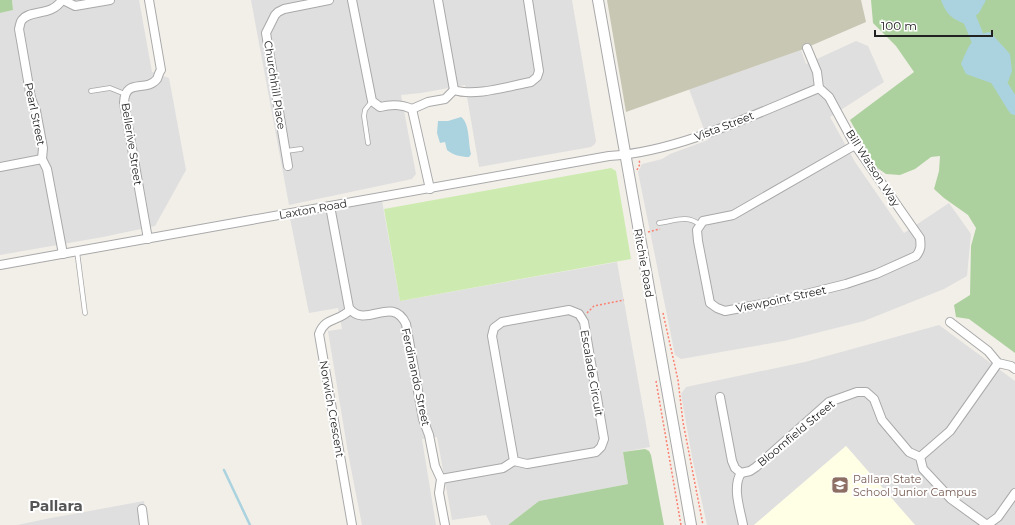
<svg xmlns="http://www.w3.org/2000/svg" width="1015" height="525" font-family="Montserrat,sans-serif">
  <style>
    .residential { fill: #e0dfdf }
    .education { fill: #ffffe5 }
    .construction { fill: #c7c7b4 }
    .grass { fill: #cdebb0 }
    .forest { fill: #add19e }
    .water { fill: #aad3df }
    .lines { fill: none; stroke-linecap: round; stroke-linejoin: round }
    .stream { stroke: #aad3df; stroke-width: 2.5 }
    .river { stroke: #aad3df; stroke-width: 14 }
    .service-casing { stroke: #a9a9a9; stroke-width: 5.5 }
    .minor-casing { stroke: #a9a9a9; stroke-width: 10 }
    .tertiary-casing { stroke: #a9a9a9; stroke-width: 12 }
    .path { stroke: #fa8072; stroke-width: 1.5; stroke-dasharray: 2 2; stroke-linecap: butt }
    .service { stroke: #fff; stroke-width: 4 }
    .minor { stroke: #fff; stroke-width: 8 }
    .tertiary { stroke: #fff; stroke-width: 10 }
    .labels { text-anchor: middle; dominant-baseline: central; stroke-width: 4; stroke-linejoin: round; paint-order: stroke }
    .street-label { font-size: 11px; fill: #222; stroke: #fff }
    .education-label { font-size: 11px; fill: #785e54; stroke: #fff; text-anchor: start }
    .district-label { font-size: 15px; font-weight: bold; fill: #555; stroke: #fff }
  </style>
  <rect width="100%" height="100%" fill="#f2efe9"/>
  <!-- residential -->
  <g class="residential">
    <path d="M12,0H139L152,72L169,78L186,170L155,226L103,237L0,255V13L13,10Z"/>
    <path d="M251,0H572L596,141L595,144L591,147L479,167L465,85L421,93L401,95L416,174L412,179L289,205Z"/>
    <path d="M856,41L868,46L884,82L830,117L855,162L904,233L949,203L971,234L967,276L944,289L864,321L784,341L681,359L675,355L638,172L642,164L662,159L670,154L708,140L689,89L801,50L806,64Z"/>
    <path d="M382,201L400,301L617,262L650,447L623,452L628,484L539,501L508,525H491L486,515L452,520L437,437L422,439L436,525H362L348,453L328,331L342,329L338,308L309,313L290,218Z"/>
    <path d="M939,325L1015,381V525H915L846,446L754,525H707L692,457L681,394L686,387L805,362Z"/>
    <path d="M144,501L147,525H17L51,518Z"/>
  </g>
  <!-- education -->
  <path class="education" d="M846,446L915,525H754Z"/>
  <!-- construction -->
  <path class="construction" d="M607,0H861L866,22L801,50L626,112Z"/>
  <!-- grass -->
  <path class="grass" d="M611,168L616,171L631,259L400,301L384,209Z"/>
  <!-- forest -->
  <g class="forest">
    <path d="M0,0H12L13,10L0,13Z"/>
    <path d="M871,0H1015V353L969,319L956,317L954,305L970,295L971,246L976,228L968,215L944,198L934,189L939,171L940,156L931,157L915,169L900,175L886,174L876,167L850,120L914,72L896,46L873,23Z"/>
    <path d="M645,449L649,451L651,455L664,525H508L539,501L628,484L623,452Z"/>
  </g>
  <!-- water -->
  <g class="water">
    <path d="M941,0H986L979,13L965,24C952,19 946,14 941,0Z"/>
    <path d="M990,32L1010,54L1012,71L1008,82L994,84L966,74L961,64C967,50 972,34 990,32Z"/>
    <path d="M461,117C470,123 468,144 471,154L469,157C461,157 453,155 447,150L445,142L440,143L437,133L438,121H448Z"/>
  </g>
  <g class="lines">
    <!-- stream -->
    <path class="stream" d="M224,470L250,525"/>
    <!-- river -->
    <path class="river" d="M963,0L964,5L989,66L1015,108"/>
    <!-- service casing -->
    <g class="service-casing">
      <g id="service">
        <path d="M91,91L110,88L125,94"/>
        <path d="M368,143L364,116L365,110L372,101"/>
        <path d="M286,151L301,149"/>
        <path d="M659,223C675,221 687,214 700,225"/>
        <path d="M77,251L85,313"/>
      </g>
    </g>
    <!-- minor casing -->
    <g class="minor-casing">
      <g id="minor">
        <path d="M62,0C51,17 30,9 22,20C20,22 20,26 19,29L31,98L36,111L43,148L42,159L47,169L63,254"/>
        <path d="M63,0L75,6L110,0"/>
        <path d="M352,0L372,101L380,107C392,104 401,104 412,109L430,189"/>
        <path d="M438,0L454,90"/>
        <path d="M807,48L817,72L819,88L829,97L855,145L920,238C921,246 921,250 916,256L876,274L846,284L778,301L725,311L717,308L710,303L698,241L697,230L703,221L733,215L855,145"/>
        <path d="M454,90C475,97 509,86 531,82L537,77L539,71L528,0"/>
        <path d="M412,109L428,102L445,99L454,90"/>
        <path d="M288,166L266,33L275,15L278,12L284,9L329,0"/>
        <path d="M0,167L42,159"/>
        <path d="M330,206L349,308C366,330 392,294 406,324L423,419L429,435L435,466L441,479L439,493L445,525"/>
        <path d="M148,239L124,103C125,77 146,93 157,79C158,77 159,72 161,70L149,0"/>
        <path d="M0,265L609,156C678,152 755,114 819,88"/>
        <path d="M350,310C338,322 325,317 319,334L352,525"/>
        <path d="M950,322L988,351L998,363L1011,366L1015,369"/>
        <path d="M720,397L732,461L735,468L741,473L750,471L756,467L829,402L857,392H866L874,399L882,420L909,452L920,457L923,469L951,499L987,525"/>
        <path d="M920,457L950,431L998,363"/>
        <path d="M741,473C732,487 740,509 743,525"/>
        <path d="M441,479L503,468L514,461L527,464L596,452L601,447L604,439L584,322L579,314L569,310L502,322L494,328L492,336L514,461"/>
        <path d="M142,509L144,525"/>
        <path d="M987,525L998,517L1015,493"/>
      </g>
    </g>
    <!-- tertiary casing -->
    <g class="tertiary-casing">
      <path id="tertiary" d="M598,0L691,525"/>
    </g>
    <!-- path -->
    <g class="path">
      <path d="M637,170L640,164L639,160"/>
      <path d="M648,232L660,229"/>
      <path d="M587,313L594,306L624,300"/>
      <path d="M663,313L678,380L683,422L703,525"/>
      <path d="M656,381L681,525"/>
    </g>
    <!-- service -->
    <use href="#service" class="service"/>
    <!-- minor -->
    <use href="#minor" class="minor"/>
    <!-- tertiary -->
    <use href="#tertiary" class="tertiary"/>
  </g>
  <!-- icons -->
  <defs>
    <g id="school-square" transform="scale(0.9)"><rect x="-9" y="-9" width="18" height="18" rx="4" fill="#8d6e63" stroke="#fff"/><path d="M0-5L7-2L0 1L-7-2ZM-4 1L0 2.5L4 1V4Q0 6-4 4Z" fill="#fff"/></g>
  </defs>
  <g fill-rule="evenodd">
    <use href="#school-square" x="840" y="485"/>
  </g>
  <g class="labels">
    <!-- street labels -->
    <g class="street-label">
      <text transform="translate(275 85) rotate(81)">Churchhill Place</text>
      <text transform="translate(35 114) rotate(78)">Pearl Street</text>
      <text transform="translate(724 126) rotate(-21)">Vista Street</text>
      <text transform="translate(132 144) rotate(81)">Bellerive Street</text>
      <text transform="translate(873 168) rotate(57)">Bill Watson Way</text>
      <text transform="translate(313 209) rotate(-10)">Laxton Road</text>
      <text transform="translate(644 263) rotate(80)">Ritchie Road</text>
      <text transform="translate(781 299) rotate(-12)">Viewpoint Street</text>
      <text transform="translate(592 373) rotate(80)">Escalade Circuit</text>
      <text transform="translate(416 377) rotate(78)">Ferdinando Street</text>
      <text transform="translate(332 409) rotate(80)">Norwich Crescent</text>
      <text transform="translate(796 433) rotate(-40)">Bloomfield Street</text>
    </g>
    <!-- education labels -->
    <g class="education-label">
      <text x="853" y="479">Pallara State<tspan x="853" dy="13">School Junior Campus</tspan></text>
    </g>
    <!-- district labels -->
    <g class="district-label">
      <text x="56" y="505">Pallara</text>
    </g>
  </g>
  <!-- scale -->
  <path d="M875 30v6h117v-6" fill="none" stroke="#222222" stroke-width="2"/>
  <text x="881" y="30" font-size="12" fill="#222222" stroke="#ffffff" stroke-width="3" paint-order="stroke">100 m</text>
</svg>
